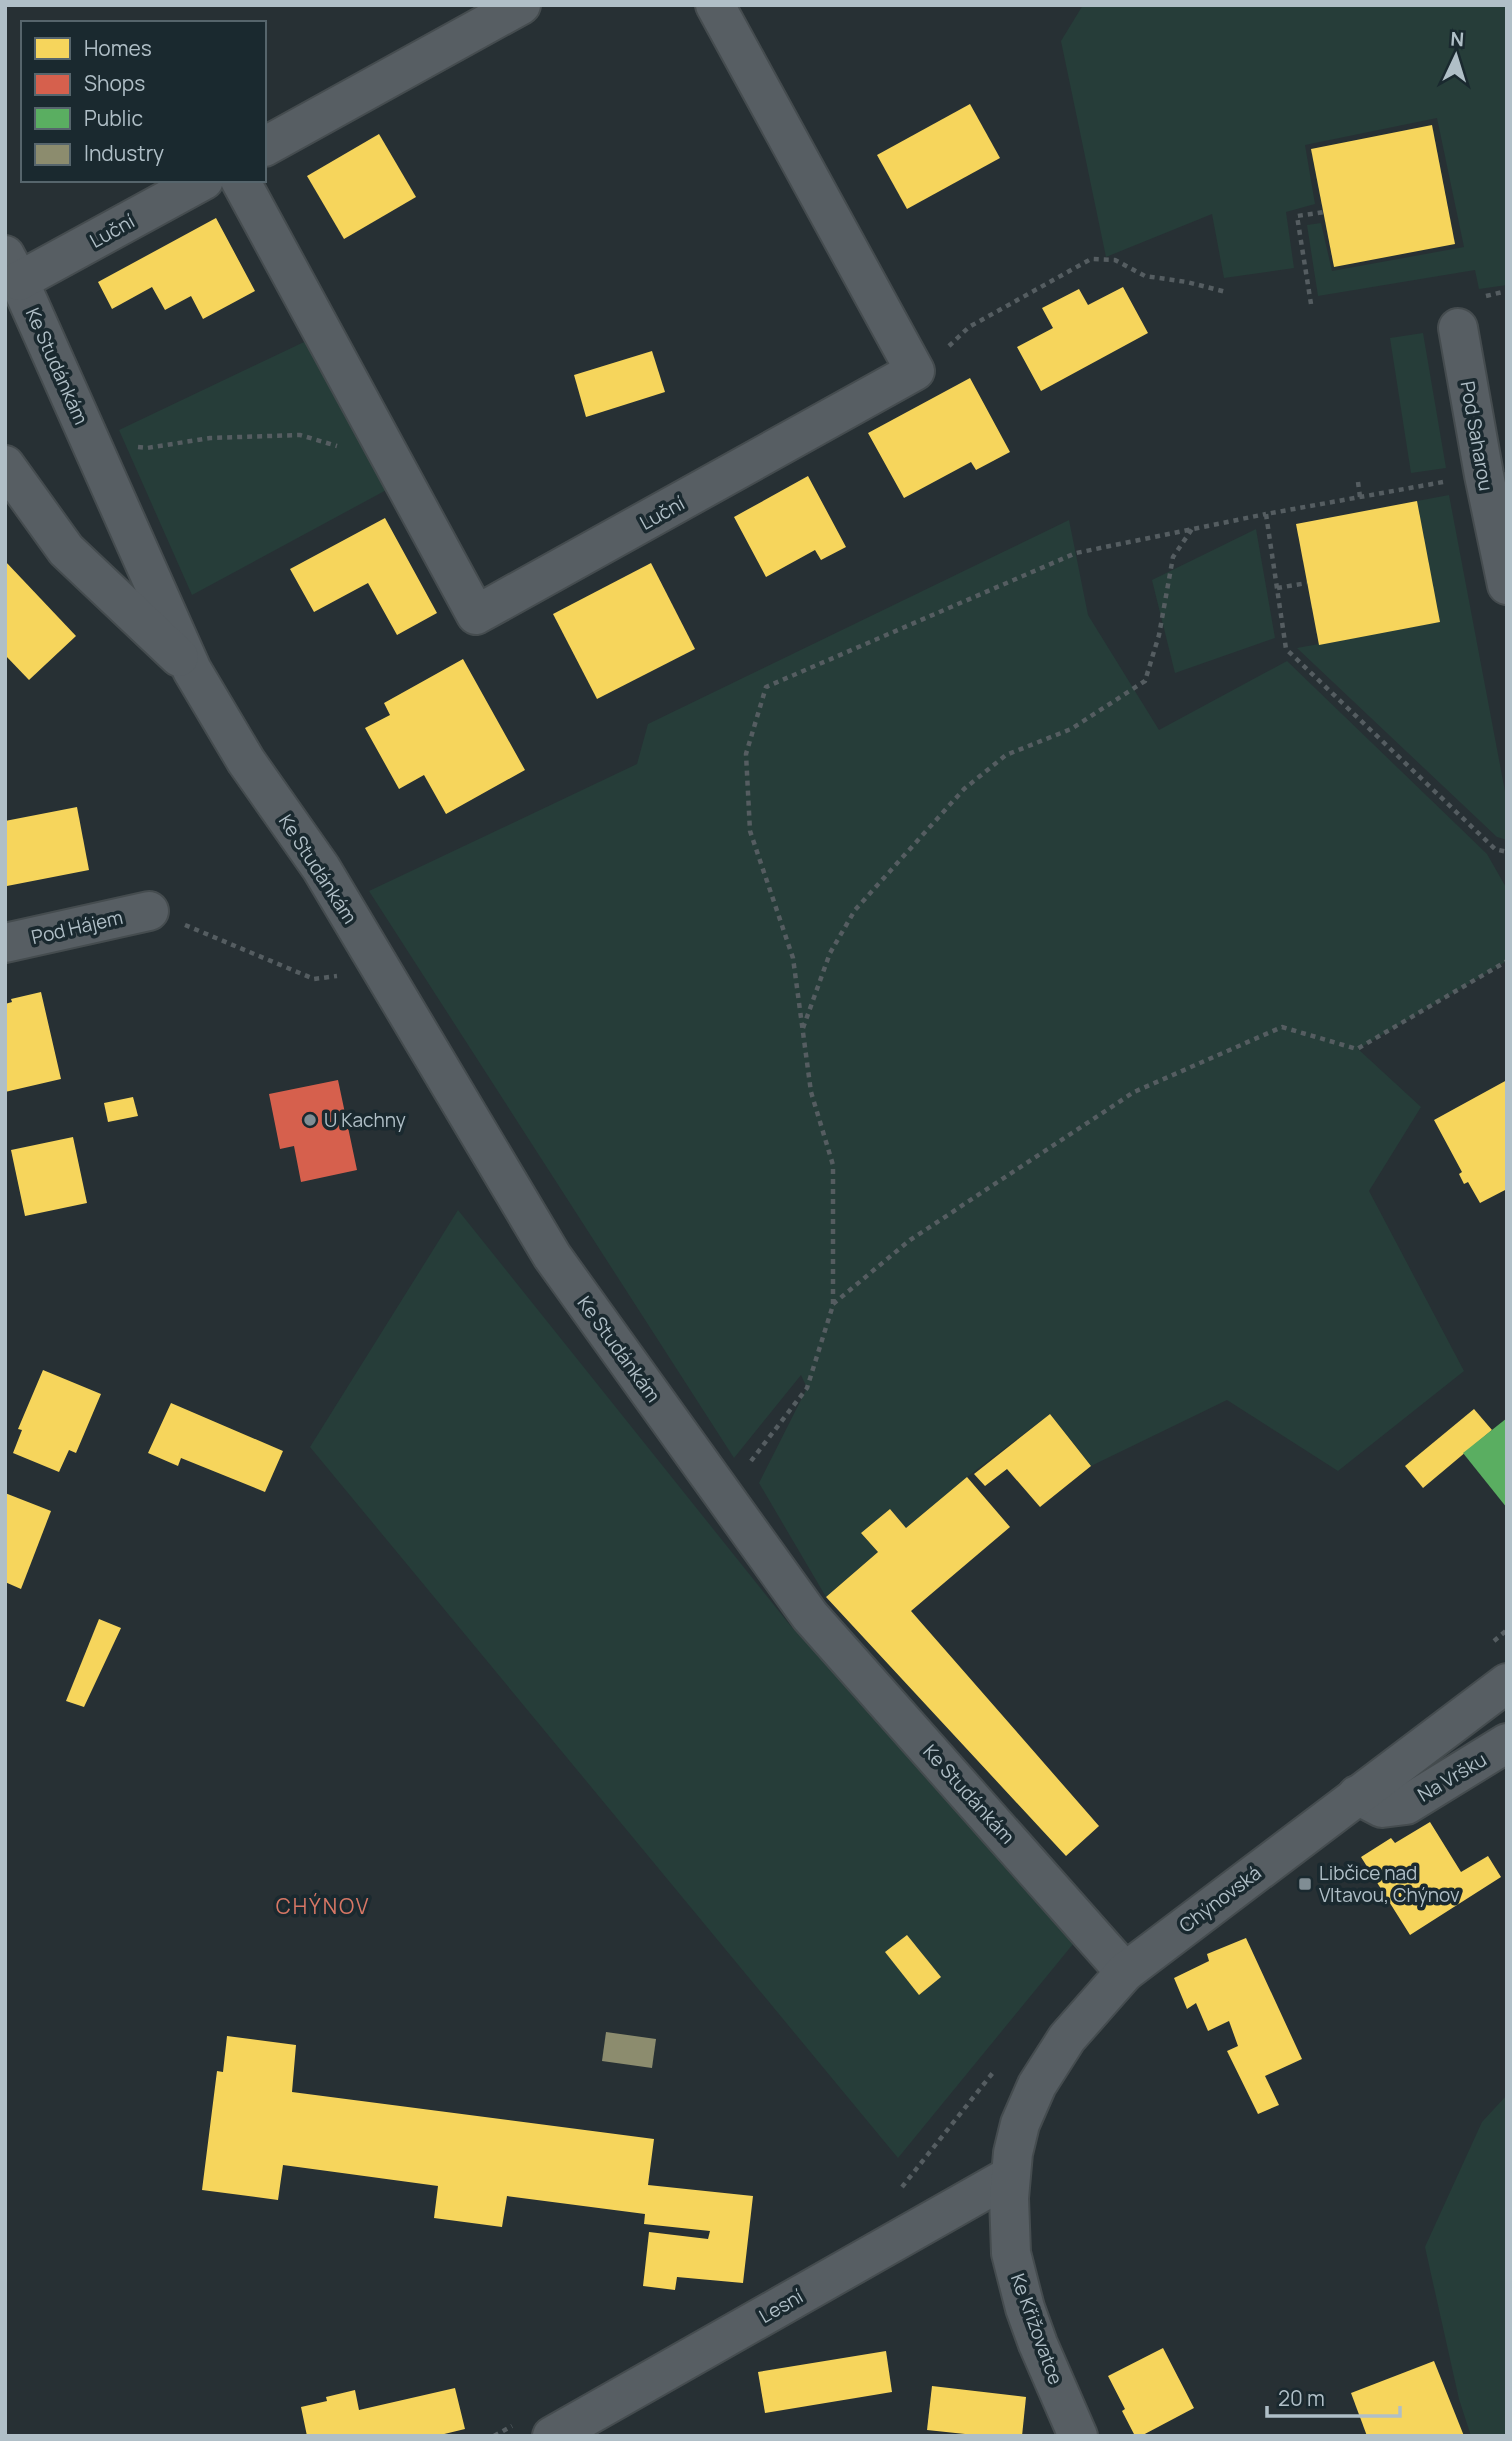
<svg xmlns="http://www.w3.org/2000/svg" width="1512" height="2441" font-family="Manrope,sans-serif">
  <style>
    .green { fill: #263d39 }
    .homes { fill: #f6d55c }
    .shops { fill: #d6604d }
    .public { fill: #5aae61 }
    .industry { fill: #8c8c6e }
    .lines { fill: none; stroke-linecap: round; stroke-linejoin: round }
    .minor-casing { stroke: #454c4f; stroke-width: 42 }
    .tertiary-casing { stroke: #454c4f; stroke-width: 42 }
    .path { stroke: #555d61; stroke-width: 4.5; stroke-dasharray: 5 5; stroke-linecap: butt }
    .minor { stroke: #575e63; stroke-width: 38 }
    .tertiary { stroke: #575e63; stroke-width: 38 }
    .poi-dot { fill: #808d94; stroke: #1a292f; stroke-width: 2.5 }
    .labels { text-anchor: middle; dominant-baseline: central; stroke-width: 7; stroke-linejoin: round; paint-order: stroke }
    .street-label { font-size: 19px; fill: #b0bfc7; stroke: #1a292f }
    .poi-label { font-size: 19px; fill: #b0bfc7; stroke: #1a292f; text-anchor: start }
    .neighbourhood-label { font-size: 21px; letter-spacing: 2px; fill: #d77765; stroke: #1a292f }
  </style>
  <rect width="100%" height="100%" fill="#273034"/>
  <!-- green -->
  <g class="green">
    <path d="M1083,5H1507V285L1479,289L1475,270L1318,296L1307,225L1321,223L1332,271L1464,247L1437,118L1305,145L1315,204L1286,212L1294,268L1224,278L1212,214L1106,257L1061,41Z"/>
    <path d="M323,333L403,481L192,595L119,430Z"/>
    <path d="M1423,333L1446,468L1411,473L1390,338Z"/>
    <path d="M1449,495L1507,802V840L1497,837L1297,648L1439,622L1417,501Z"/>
    <path d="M1069,520L1088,615L1159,730L1287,661L1487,854L1507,889V961L1358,1049L1421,1107L1369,1191L1464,1371L1338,1471L1227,1400L1091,1466L1050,1414L967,1477L906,1528L890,1509L861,1533L878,1552L826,1597L759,1483L807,1388L801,1375L734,1458L369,891L637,764L648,724Z"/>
    <path d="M1256,529L1275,638L1175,673L1152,580Z"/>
    <path d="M458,1210L790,1625L1078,1938L898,2158L310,1447Z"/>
    <path d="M1507,2095V2436H1471L1459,2399L1425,2247L1482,2122Z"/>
  </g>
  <!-- homes -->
  <g class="homes">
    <path d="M970,104L1000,158L907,209L877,155Z"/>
    <path d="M1432,125L1455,244L1334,267L1311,149Z"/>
    <path d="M379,134L416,197L344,239L307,176Z"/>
    <path d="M216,218L255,291L203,319L191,296L165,310L152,287L112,309L98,282Z"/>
    <path d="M1123,287L1148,333L1041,391L1017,347L1053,328L1042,308L1079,289L1088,305Z"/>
    <path d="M652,351L665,392L586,417L574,375Z"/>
    <path d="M970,378L1010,452L976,470L971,462L904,498L868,433Z"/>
    <path d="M808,476L846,547L821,560L815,550L766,577L734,517Z"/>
    <path d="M1417,501L1440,622L1319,645L1296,524Z"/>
    <path d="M385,518L437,613L397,635L368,583L314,612L290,569Z"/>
    <path d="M5,561L76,636L29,680L5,655Z"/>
    <path d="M651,563L695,649L597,699L553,614Z"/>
    <path d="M463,659L525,770L446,814L424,775L399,789L365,728L390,715L384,703Z"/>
    <path d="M77,807L89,870L7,886L5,821Z"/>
    <path d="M41,992L61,1079L5,1092V1004L12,1002L11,999Z"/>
    <path d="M1507,1080V1189L1480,1203L1468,1182L1464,1184L1459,1174L1462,1172L1434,1120Z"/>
    <path d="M133,1097L138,1116L108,1122L104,1103Z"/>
    <path d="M73,1137L87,1203L25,1216L11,1150Z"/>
    <path d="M43,1370L101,1394L76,1453L69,1450L59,1472L13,1453L22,1430L18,1429Z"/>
    <path d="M171,1403L283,1451L265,1492L181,1458L178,1466L148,1453Z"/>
    <path d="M1474,1409L1492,1430L1423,1488L1405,1466Z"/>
    <path d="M1050,1414L1091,1466L1040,1507L1007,1469L985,1486L974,1474Z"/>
    <path d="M967,1477L1010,1527L911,1611L1099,1826L1066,1856L826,1597L878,1552L861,1533L890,1509L906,1528Z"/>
    <path d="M5,1493L51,1511L21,1589L5,1582Z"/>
    <path d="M99,1619L121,1628L84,1707L66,1701Z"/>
    <path d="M1430,1822L1461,1872L1488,1856L1501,1877L1410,1935L1361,1857L1391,1838L1395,1843Z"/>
    <path d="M907,1935L941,1977L919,1995L885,1952Z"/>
    <path d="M1246,1938L1302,2059L1265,2076L1279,2105L1258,2114L1227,2051L1238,2046L1229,2021L1208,2031L1196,2003L1187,2009L1174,1978L1209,1961L1207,1954Z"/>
    <path d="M227,2036L296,2045L292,2092L654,2139L648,2185L753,2196L743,2283L677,2277L675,2290L643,2286L649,2232L708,2239L710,2231L644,2224L645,2214L507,2196L502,2227L434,2218L438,2186L283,2165L278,2200L202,2190L217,2071L223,2072Z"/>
    <path d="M1163,2348L1194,2408L1141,2436H1135L1122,2411L1125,2409L1108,2376Z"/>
    <path d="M886,2351L892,2392L765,2413L758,2372Z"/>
    <path d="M1434,2361L1464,2436H1367L1351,2393Z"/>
    <path d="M932,2386L1026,2397L1022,2436H984L927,2430Z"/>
    <path d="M455,2388L465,2429L436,2436H307L301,2407L327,2401L326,2397L355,2390L359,2410Z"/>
  </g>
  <!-- shops -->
  <path class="shops" d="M338,1080L357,1170L301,1182L294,1146L280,1149L269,1094Z"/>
  <!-- public -->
  <path class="public" d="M1507,1418V1508L1463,1453Z"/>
  <!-- industry -->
  <path class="industry" d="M606,2032L656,2039L652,2068L602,2061Z"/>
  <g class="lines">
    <!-- minor casing -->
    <g class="minor-casing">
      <g id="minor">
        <path d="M264,147L521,5"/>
        <path d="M240,180L476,615L915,371L715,5"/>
        <path d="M5,255L19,281L192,670L246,761L321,868L552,1256L810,1616L1125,1972"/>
        <path d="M19,281L204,180"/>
        <path d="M1458,328L1484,475L1507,585"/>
        <path d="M5,465L66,550L179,657"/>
        <path d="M5,943L149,911"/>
        <path d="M1357,1795L1382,1808L1406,1805L1507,1743"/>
        <path d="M552,2436L1010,2176"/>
      </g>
    </g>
    <!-- tertiary casing -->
    <g class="tertiary-casing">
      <path id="tertiary" d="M1078,2436L1038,2344L1025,2308L1011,2253L1009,2198L1013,2153L1020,2124L1037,2085L1067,2038L1125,1972L1507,1683"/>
    </g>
    <!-- path -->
    <g class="path">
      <path d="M1486,296L1507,291"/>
      <path d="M1311,304L1297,216L1324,212"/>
      <path d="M949,346L969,327L1091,259L1115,260L1145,276L1187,282L1226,292"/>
      <path d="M138,447L147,448L210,438L300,435L337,446"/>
      <path d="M1358,482L1360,497"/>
      <path d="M1443,482L1266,514L1286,649L1495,849L1507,852"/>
      <path d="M1277,588L1307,583"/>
      <path d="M185,925L314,979L337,976"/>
      <path d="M803,1028L830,953L855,910L964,789L1006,755L1071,729L1145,681L1159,635L1173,557L1192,529"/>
      <path d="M833,1304L910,1240L1134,1092L1282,1027L1357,1049L1507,961"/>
      <path d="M751,1461L807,1388L833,1305V1165L811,1092L793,958L750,831L746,754L766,687L1076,553L1266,514"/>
      <path d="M1494,1641L1507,1630"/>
      <path d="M902,2187L995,2070"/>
      <path d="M494,2436L512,2426"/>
    </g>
    <!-- minor -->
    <use href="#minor" class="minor"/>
    <!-- tertiary -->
    <use href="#tertiary" class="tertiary"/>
  </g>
  <!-- markers -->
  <g class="poi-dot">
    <circle cx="310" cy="1120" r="7"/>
    <rect x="1298" y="1877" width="14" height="14" rx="3.5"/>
  </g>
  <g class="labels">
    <!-- street labels -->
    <g class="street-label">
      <text transform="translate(112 231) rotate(-29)">Luční</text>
      <text transform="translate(57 366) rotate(66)">Ke Studánkám</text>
      <text transform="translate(1477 436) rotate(80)">Pod Saharou</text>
      <text transform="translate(662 513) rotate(-29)">Luční</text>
      <text transform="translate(318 869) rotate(57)">Ke Studánkám</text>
      <text transform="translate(77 927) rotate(-13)">Pod Hájem</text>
      <text transform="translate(619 1349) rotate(54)">Ke Studánkám</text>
      <text transform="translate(1452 1777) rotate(-31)">Na Vršku</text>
      <text transform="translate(969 1794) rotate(48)">Ke Studánkám</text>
      <text transform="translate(1220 1899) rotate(-37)">Chýnovská</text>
      <text transform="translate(781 2306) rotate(-30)">Lesní</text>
      <text transform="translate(1037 2329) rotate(70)">Ke Křižovatce</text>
    </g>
    <!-- poi labels -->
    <g class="poi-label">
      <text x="324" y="1120">U Kachny</text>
      <text x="1319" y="1873">Libčice nad<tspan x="1319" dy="22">Vltavou, Chýnov</tspan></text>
    </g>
    <!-- neighbourhood labels -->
    <g class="neighbourhood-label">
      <text x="323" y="1906">CHÝNOV</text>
    </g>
  </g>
  <!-- border -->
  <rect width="1512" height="2441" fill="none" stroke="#b0bfc7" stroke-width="14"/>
  <!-- legend -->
  <rect x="21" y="21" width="245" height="161" fill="#1a292f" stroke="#56656c" stroke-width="2"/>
  <rect x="35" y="38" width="35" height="21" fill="#f6d55c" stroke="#56656c" stroke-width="2"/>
  <text x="84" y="56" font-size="21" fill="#b0bfc7">Homes</text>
  <rect x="35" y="74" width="35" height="21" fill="#d6604d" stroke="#56656c" stroke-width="2"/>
  <text x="84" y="91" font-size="21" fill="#b0bfc7">Shops</text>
  <rect x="35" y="108" width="35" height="21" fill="#5aae61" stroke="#56656c" stroke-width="2"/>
  <text x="84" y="126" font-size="21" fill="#b0bfc7">Public</text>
  <rect x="35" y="144" width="35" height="21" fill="#8c8c6e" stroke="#56656c" stroke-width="2"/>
  <text x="84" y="161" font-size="21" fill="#b0bfc7">Industry</text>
  <!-- north arrow -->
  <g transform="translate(1456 56) rotate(4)" stroke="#1a292f" stroke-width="5" paint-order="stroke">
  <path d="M0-5L12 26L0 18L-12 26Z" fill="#b0bfc7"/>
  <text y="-10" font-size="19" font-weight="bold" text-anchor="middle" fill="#b0bfc7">N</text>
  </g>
  <!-- scale -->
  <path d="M1267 2406v10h133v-10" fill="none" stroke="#b0bfc7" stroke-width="3.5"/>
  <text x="1278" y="2406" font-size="21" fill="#b0bfc7" stroke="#1a292f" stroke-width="5" paint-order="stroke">20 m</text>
</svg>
